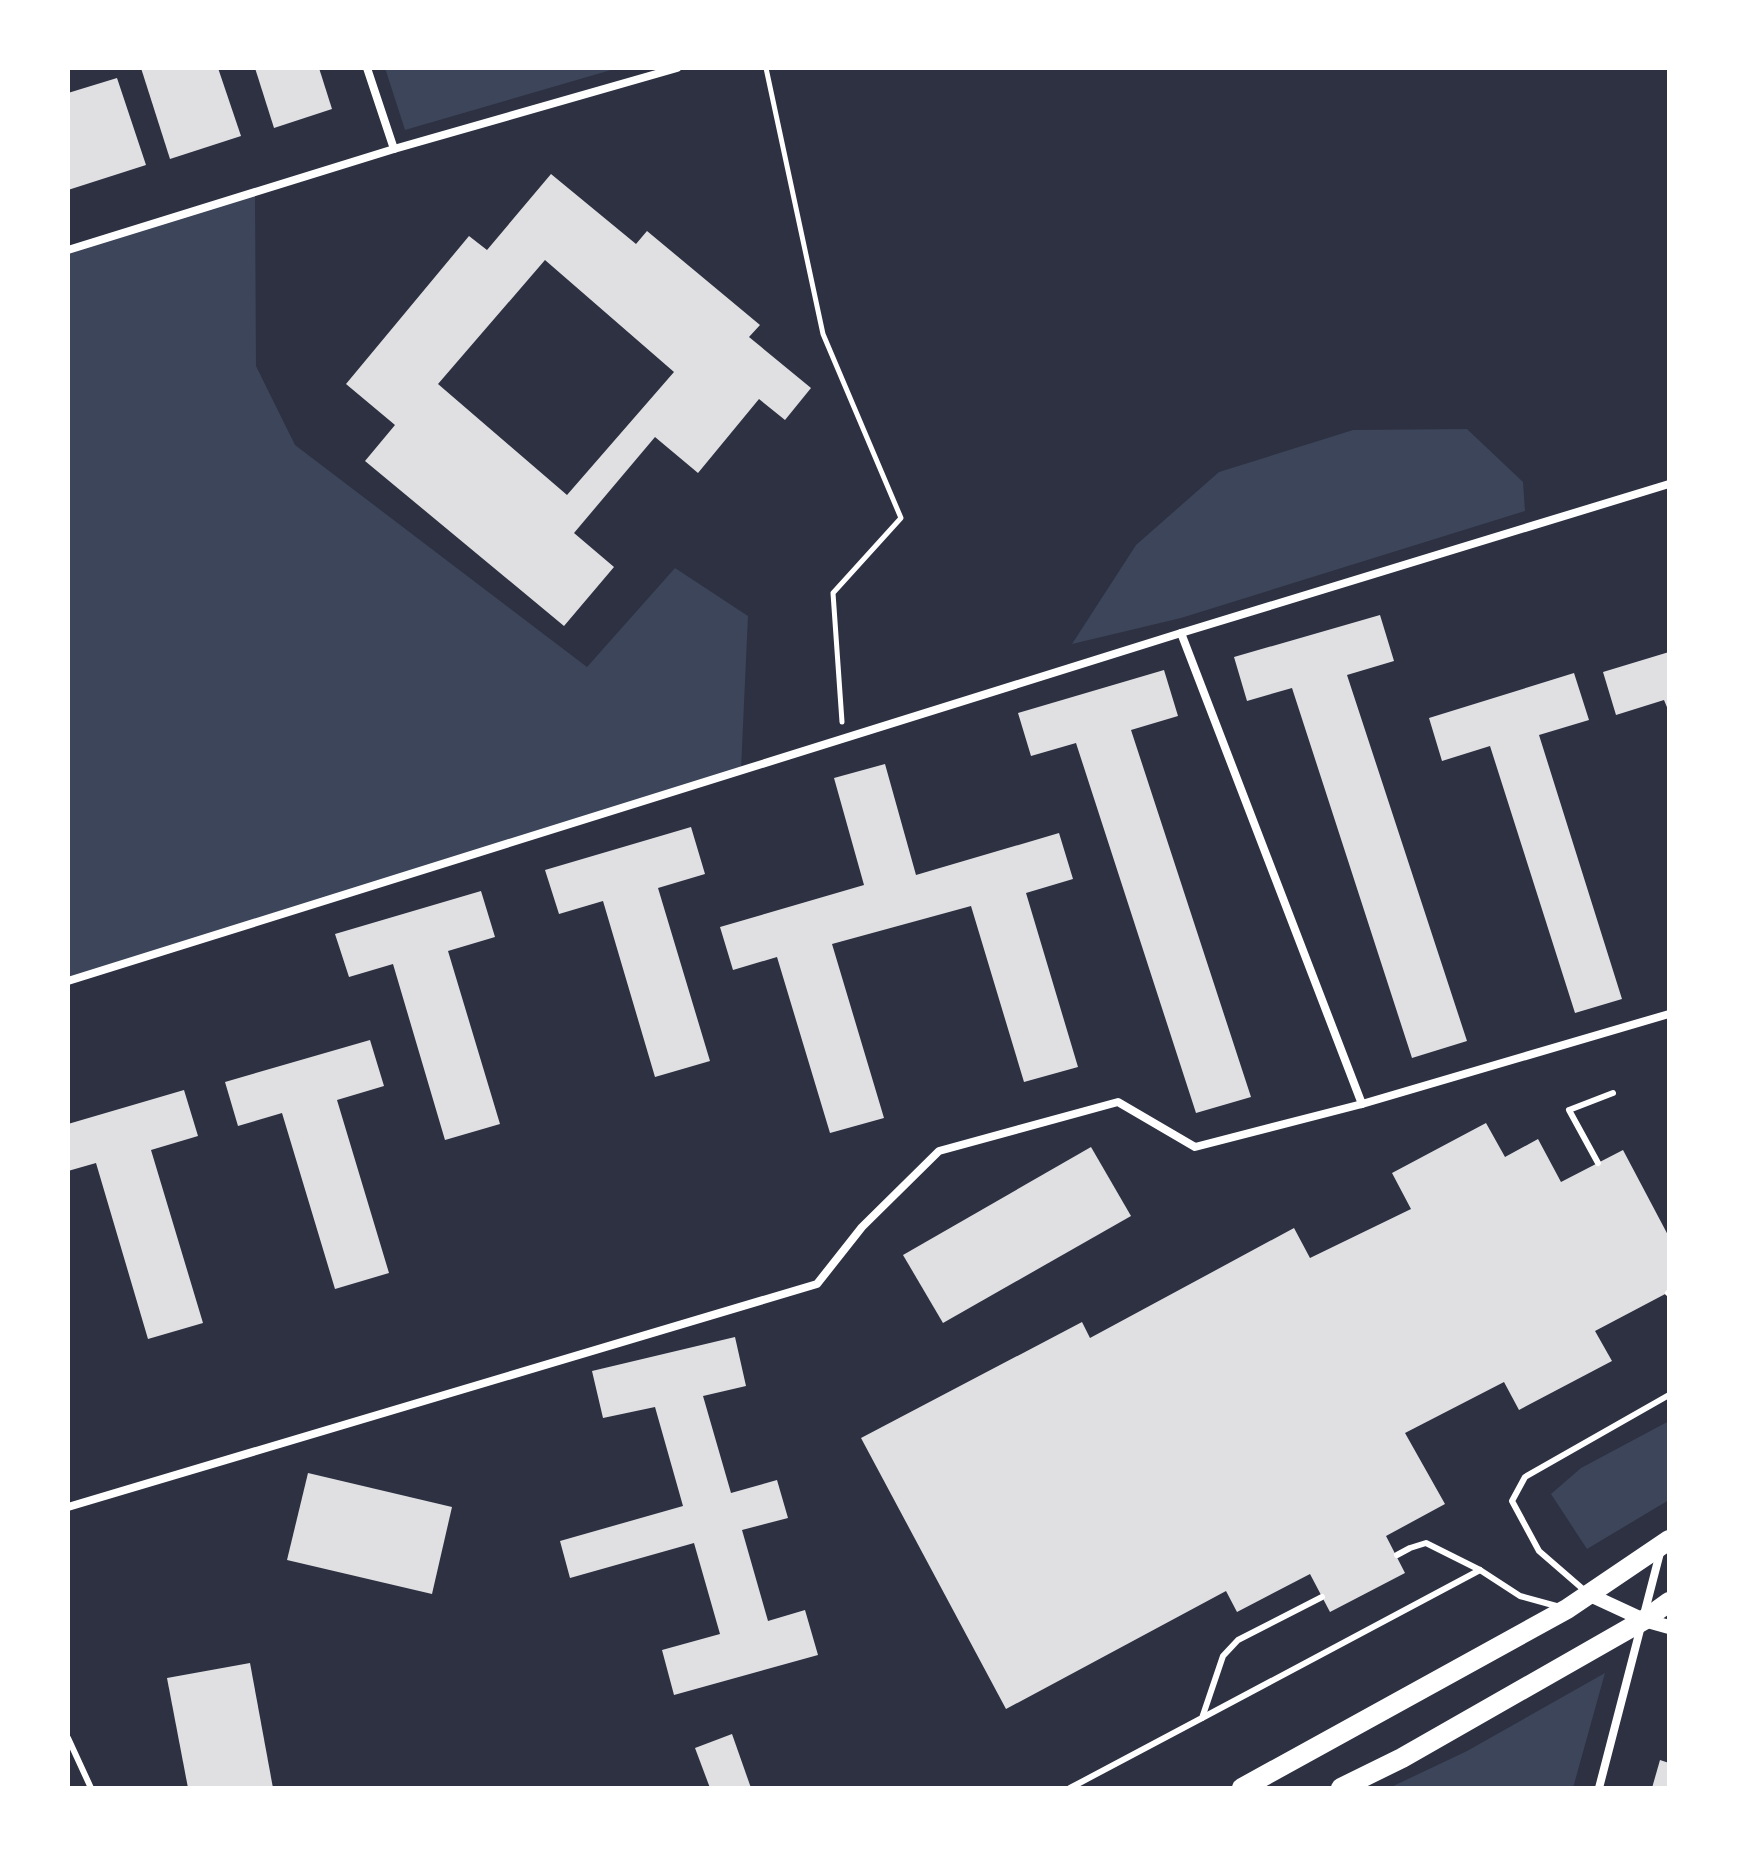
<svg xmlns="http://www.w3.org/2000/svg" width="1737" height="1856" font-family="Manrope,sans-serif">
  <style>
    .green { fill: #3c4559 }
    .building { fill: #e0e0e3; fill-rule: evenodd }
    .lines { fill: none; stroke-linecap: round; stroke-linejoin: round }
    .path { stroke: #fff; stroke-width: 5 }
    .service { stroke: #fff; stroke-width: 6 }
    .minor { stroke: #fff; stroke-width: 8 }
    .tertiary { stroke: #fff; stroke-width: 14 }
    .primary { stroke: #fff; stroke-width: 20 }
  </style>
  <rect width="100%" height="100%" fill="#2d3142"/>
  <!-- green -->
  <g class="green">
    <path d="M385,68H618L405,130Z"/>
    <path d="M255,192L256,366L295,445L587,667L675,568L748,616L741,770L68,981V250Z"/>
    <path d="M1467,429L1523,482L1525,511L1181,618L1072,644L1136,545L1219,472L1353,430Z"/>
    <path d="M1669,1421V1500L1587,1549L1551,1494L1581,1468Z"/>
    <path d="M1605,1673L1573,1788H1389L1467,1751Z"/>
  </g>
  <!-- building -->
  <g class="building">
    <path d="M141,68H218L241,136L170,159Z"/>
    <path d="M255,68H319L332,109L274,128Z"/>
    <path d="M117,78L146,165L68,190V93Z"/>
    <path d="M551,174L636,244L647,231L760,325L749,337L811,388L785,420L759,399L698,473L655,437L574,533L614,567L564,626L365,461L395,425L346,384L469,236L487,250ZM545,260L674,372L567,495L438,384Z"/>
    <path d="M1380,615L1394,661L1347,675L1467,1041L1412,1058L1292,688L1247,701L1234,657Z"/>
    <path d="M1669,652V712L1664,700L1616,715L1603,672Z"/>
    <path d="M1164,670L1178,716L1131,730L1251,1097L1196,1113L1076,743L1031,756L1018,713Z"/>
    <path d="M1574,673L1589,720L1539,735L1622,999L1575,1013L1490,746L1442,761L1429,718Z"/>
    <path d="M885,764L916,875L1059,833L1073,879L1026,893L1078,1067L1024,1082L971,906L832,944L884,1118L830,1133L777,957L733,970L720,927L864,885L834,778Z"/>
    <path d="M691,827L705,874L658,888L710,1061L655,1077L603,901L559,914L545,870Z"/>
    <path d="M481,891L495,937L448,951L500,1124L445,1140L393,964L349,977L335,934Z"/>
    <path d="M370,1040L384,1086L337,1100L389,1273L335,1289L282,1113L238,1126L225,1082Z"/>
    <path d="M184,1090L198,1136L151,1150L203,1323L148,1339L96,1163L68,1171V1124Z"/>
    <path d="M1486,1123L1505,1157L1538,1139L1561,1182L1623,1150L1669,1237V1292L1595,1331L1612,1361L1519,1410L1504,1382L1405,1433L1445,1504L1386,1536L1405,1573L1330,1612L1310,1574L1237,1612L1226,1591L1006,1709L861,1438L1082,1322L1090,1338L1294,1228L1310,1258L1411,1209L1392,1173Z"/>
    <path d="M1091,1147L1131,1216L943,1323L903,1255Z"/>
    <path d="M735,1337L746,1386L703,1396L731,1493L777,1480L788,1518L742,1530L768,1621L805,1610L818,1655L674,1695L662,1650L720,1634L694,1543L570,1578L560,1541L683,1506L655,1407L603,1418L592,1371Z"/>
    <path d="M308,1473L452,1507L432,1594L287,1560Z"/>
    <path d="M250,1663L273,1788H188L167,1678Z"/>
    <path d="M732,1734L751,1788H710L695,1748Z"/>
    <path d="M1660,1760L1669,1763V1788H1652Z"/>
  </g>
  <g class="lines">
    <!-- path -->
    <path class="path" d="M766,68L823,334L901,518L833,593L842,722"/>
    <!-- service -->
    <g class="service">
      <path d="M1598,1163L1569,1110L1613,1093"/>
      <path d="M1668,1293L1669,1294"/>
      <path d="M1397,1555L1410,1548L1426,1543L1480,1570L1520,1596L1560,1607"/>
      <path d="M1584,1590L1539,1551L1512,1501L1525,1477L1669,1395"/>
      <path d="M1202,1718L1480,1570"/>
      <path d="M68,1738L91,1788"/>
      <path d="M1070,1788L1202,1718L1223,1656L1238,1640L1322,1597"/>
    </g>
    <!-- minor -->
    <g class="minor">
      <path d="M367,68L394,149"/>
      <path d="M68,250L394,149L677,68"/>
      <path d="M1181,633L1362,1104"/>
      <path d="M68,981L1181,633L1669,484"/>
      <path d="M68,1507L817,1284L862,1227L939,1151L1118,1102L1195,1147L1362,1104L1669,1014"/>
      <path d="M1599,1788L1661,1549"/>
    </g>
    <!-- tertiary -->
    <path class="tertiary" d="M1590,1595L1644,1620L1669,1627"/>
    <!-- primary -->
    <g class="primary">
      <path d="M1242,1788L1567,1609L1669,1540"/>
      <path d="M1341,1788L1402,1758L1644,1620L1669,1602"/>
    </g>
  </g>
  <!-- border -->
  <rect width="1737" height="1856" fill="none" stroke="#ffffff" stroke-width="140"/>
</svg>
